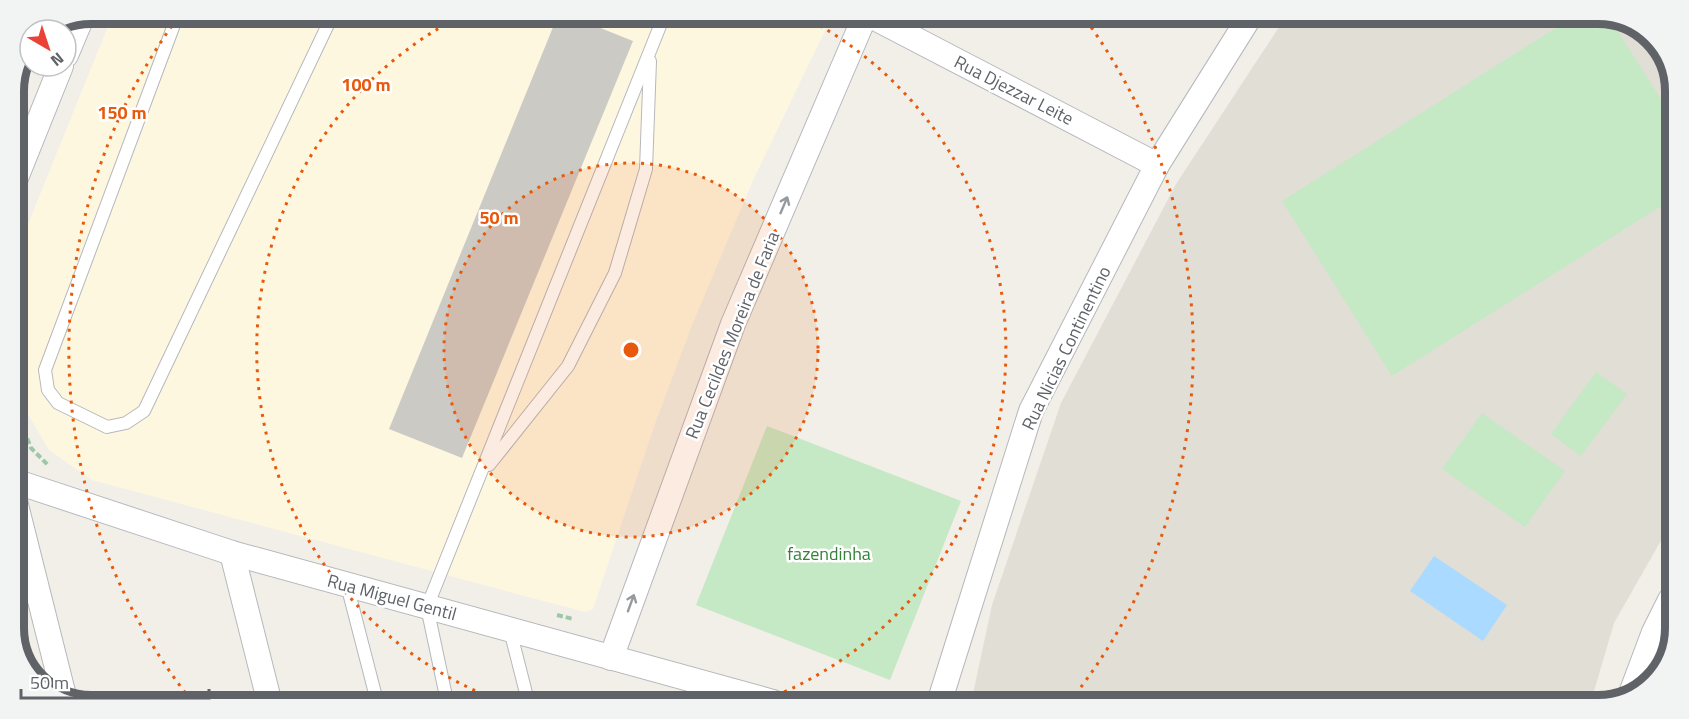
<svg xmlns="http://www.w3.org/2000/svg" width="1689" height="719" font-family="'Titillium Web',sans-serif">
  <style>
    .commercial { fill: #fef7e0 }
    .education { fill: #e1ded6 }
    .green { fill: #c5e8c5 }
    .water { fill: #aadaff }
    .building { fill: #cccac5 }
    .lines { fill: none; stroke-linecap: round; stroke-linejoin: round }
    .lane-casing { stroke: #b5b8bc; stroke-width: 14 }
    .street-casing { stroke: #b5b8bc; stroke-width: 26 }
    .path { stroke: #9cc7a9; stroke-width: 4; stroke-dasharray: 6 3; stroke-linecap: butt }
    .lane { stroke: #fff; stroke-width: 12 }
    .street { stroke: #fff; stroke-width: 24 }
    .oneway { stroke: #979a9d }
    .ring { fill: none; stroke: #e8590c; stroke-width: 3; stroke-dasharray: 3 6 }
    .labels { text-anchor: middle; dominant-baseline: central; stroke-width: 5; stroke-linejoin: round; paint-order: stroke }
    .street-label { font-size: 18px; fill: #5f6368; stroke: #fff }
    .park-label { font-size: 18px; fill: #348238; stroke: #fff }
    .rim { fill: none; stroke: #5f6368; stroke-width: 8 }
    .centre { fill: #e8590c; stroke: #fff; stroke-width: 3 }
    .ring-label { font-size: 18px; text-anchor: middle; font-weight: bold; fill: #e8590c; stroke: #fff; stroke-width: 5; stroke-linejoin: round; paint-order: stroke }
  </style>
  <rect width="100%" height="100%" fill="#f1efe8"/>
  <!-- commercial -->
  <path class="commercial" d="M113,14L827,16L831,18L754,178L692,325L656,421L593,609L585,612L92,480L49,450L14,390V259Z"/>
  <!-- education -->
  <path class="education" d="M1285,18L1627,19L1660,44L1675,86L1671,523L1614,623L1590,705L971,703L992,605L1061,403L1176,184Z"/>
  <!-- green -->
  <g class="green">
    <path d="M1570,19H1610L1675,121L1674,198L1392,376L1282,201Z"/>
    <path d="M1596,372L1627,394L1581,456L1551,434Z"/>
    <path d="M1482,413L1565,471L1525,527L1442,469Z"/>
    <path d="M767,426L961,501L890,680L696,605Z"/>
  </g>
  <!-- water -->
  <path class="water" d="M1434,556L1507,605L1483,641L1410,591Z"/>
  <!-- building -->
  <path class="building" d="M558,15H568L633,41L462,458L389,429Z"/>
  <g class="lines">
    <!-- lane casing -->
    <g class="lane-casing">
      <g id="lane">
        <path d="M178,14L45,370L48,390L58,403L107,427L126,423L144,411L333,14"/>
        <path d="M641,16L661,23"/>
        <path d="M489,465L568,366L615,273L646,169L650,61"/>
        <path d="M347,585L377,701"/>
        <path d="M510,630L528,701"/>
        <path d="M447,701L427,607L664,16"/>
      </g>
    </g>
    <!-- street casing -->
    <g class="street-casing">
      <g id="street">
        <path d="M871,16L1157,165"/>
        <path d="M66,55L82,17"/>
        <path d="M14,183L61,66"/>
        <path d="M14,481L232,553L773,702"/>
        <path d="M14,497L65,700"/>
        <path d="M232,553L269,700"/>
        <path d="M611,658L733,324L865,16"/>
        <path d="M1630,696L1654,632L1670,600"/>
        <path d="M939,703L1031,411L1157,165L1249,18"/>
      </g>
    </g>
    <!-- path -->
    <g class="path">
      <path d="M14,220L19,206"/>
      <path d="M14,405L31,448L49,466"/>
      <path d="M557,615L573,619"/>
    </g>
    <!-- lane -->
    <use href="#lane" class="lane"/>
    <!-- street -->
    <use href="#street" class="street"/>
  </g>
  <!-- one-way arrows -->
  <defs><path id="oneway-shaft" d="M-6 0H5M1.5-3L5.5 0L1.5 3" fill="none" stroke-width="1.6" stroke-linecap="round" stroke-linejoin="round" transform="scale(1.5)"/></defs>
  <g class="oneway">
    <use href="#oneway-shaft" transform="translate(784 205) rotate(-67)"/>
    <use href="#oneway-shaft" transform="translate(631 603) rotate(-70)"/>
  </g>
  <!-- distance rings -->
  <circle cx="631" cy="350" r="187" fill="#e8590c" fill-opacity=".12"/>
  <g class="ring">
    <circle cx="631" cy="350" r="187"/>
    <path d="M500 701A375 375 0 0 1 461 16M804 17A375 375 0 0 1 762 701"/>
    <path d="M191 700A562 562 0 0 1 179 16M1086 20A562 562 0 0 1 1071 700"/>
  </g>
  <g class="labels">
    <!-- street labels -->
    <g class="street-label">
      <text transform="translate(1014 90) rotate(27)">Rua Djezzar Leite</text>
      <text transform="translate(732 335) rotate(-68)">Rua Cecildes Moreira de Faria</text>
      <text transform="translate(1066 348) rotate(-64)">Rua Nicias Continentino</text>
      <text transform="translate(392 597) rotate(15)">Rua Miguel Gentil</text>
    </g>
    <!-- park labels -->
    <g class="park-label">
      <text x="829" y="553">fazendinha</text>
    </g>
  </g>
  <!-- crop -->
  <path d="M0 0H1689V719H0ZM91 24H1598A67 67 0 0 1 1665 91V628A67 67 0 0 1 1598 695H91A67 67 0 0 1 24 628V91A67 67 0 0 1 91 24Z" fill="#f2f3f3" fill-rule="evenodd"/>
  <path class="rim" d="M91 24H1598A67 67 0 0 1 1665 91V628A67 67 0 0 1 1598 695H91A67 67 0 0 1 24 628V91A67 67 0 0 1 91 24Z"/>
  <circle cx="631" cy="350" r="9" class="centre"/>
  <g class="ring-label">
    <text x="366" y="91">100 m</text>
    <text x="122" y="119">150 m</text>
    <text x="499" y="224">50 m</text>
  </g>
  <!-- north arrow -->
  <g transform="translate(48 48) rotate(141)"><circle r="28" fill="#ffffff" stroke="#bfc1c3" stroke-width="1.5"/>
  <path d="M0-4.5L10 22L0 15L-10 22Z" fill="#ea4335"/>
  <text y="-9" font-size="16" font-weight="bold" text-anchor="middle" fill="#5f6368">N</text>
  </g>
  <!-- scale -->
  <path d="M21 689v9h188v-9" fill="none" stroke="#5f6368" stroke-width="3"/>
  <text x="30" y="689" font-size="18" fill="#5f6368" stroke="#ffffff" stroke-width="4.5" paint-order="stroke">50 m</text>
</svg>
